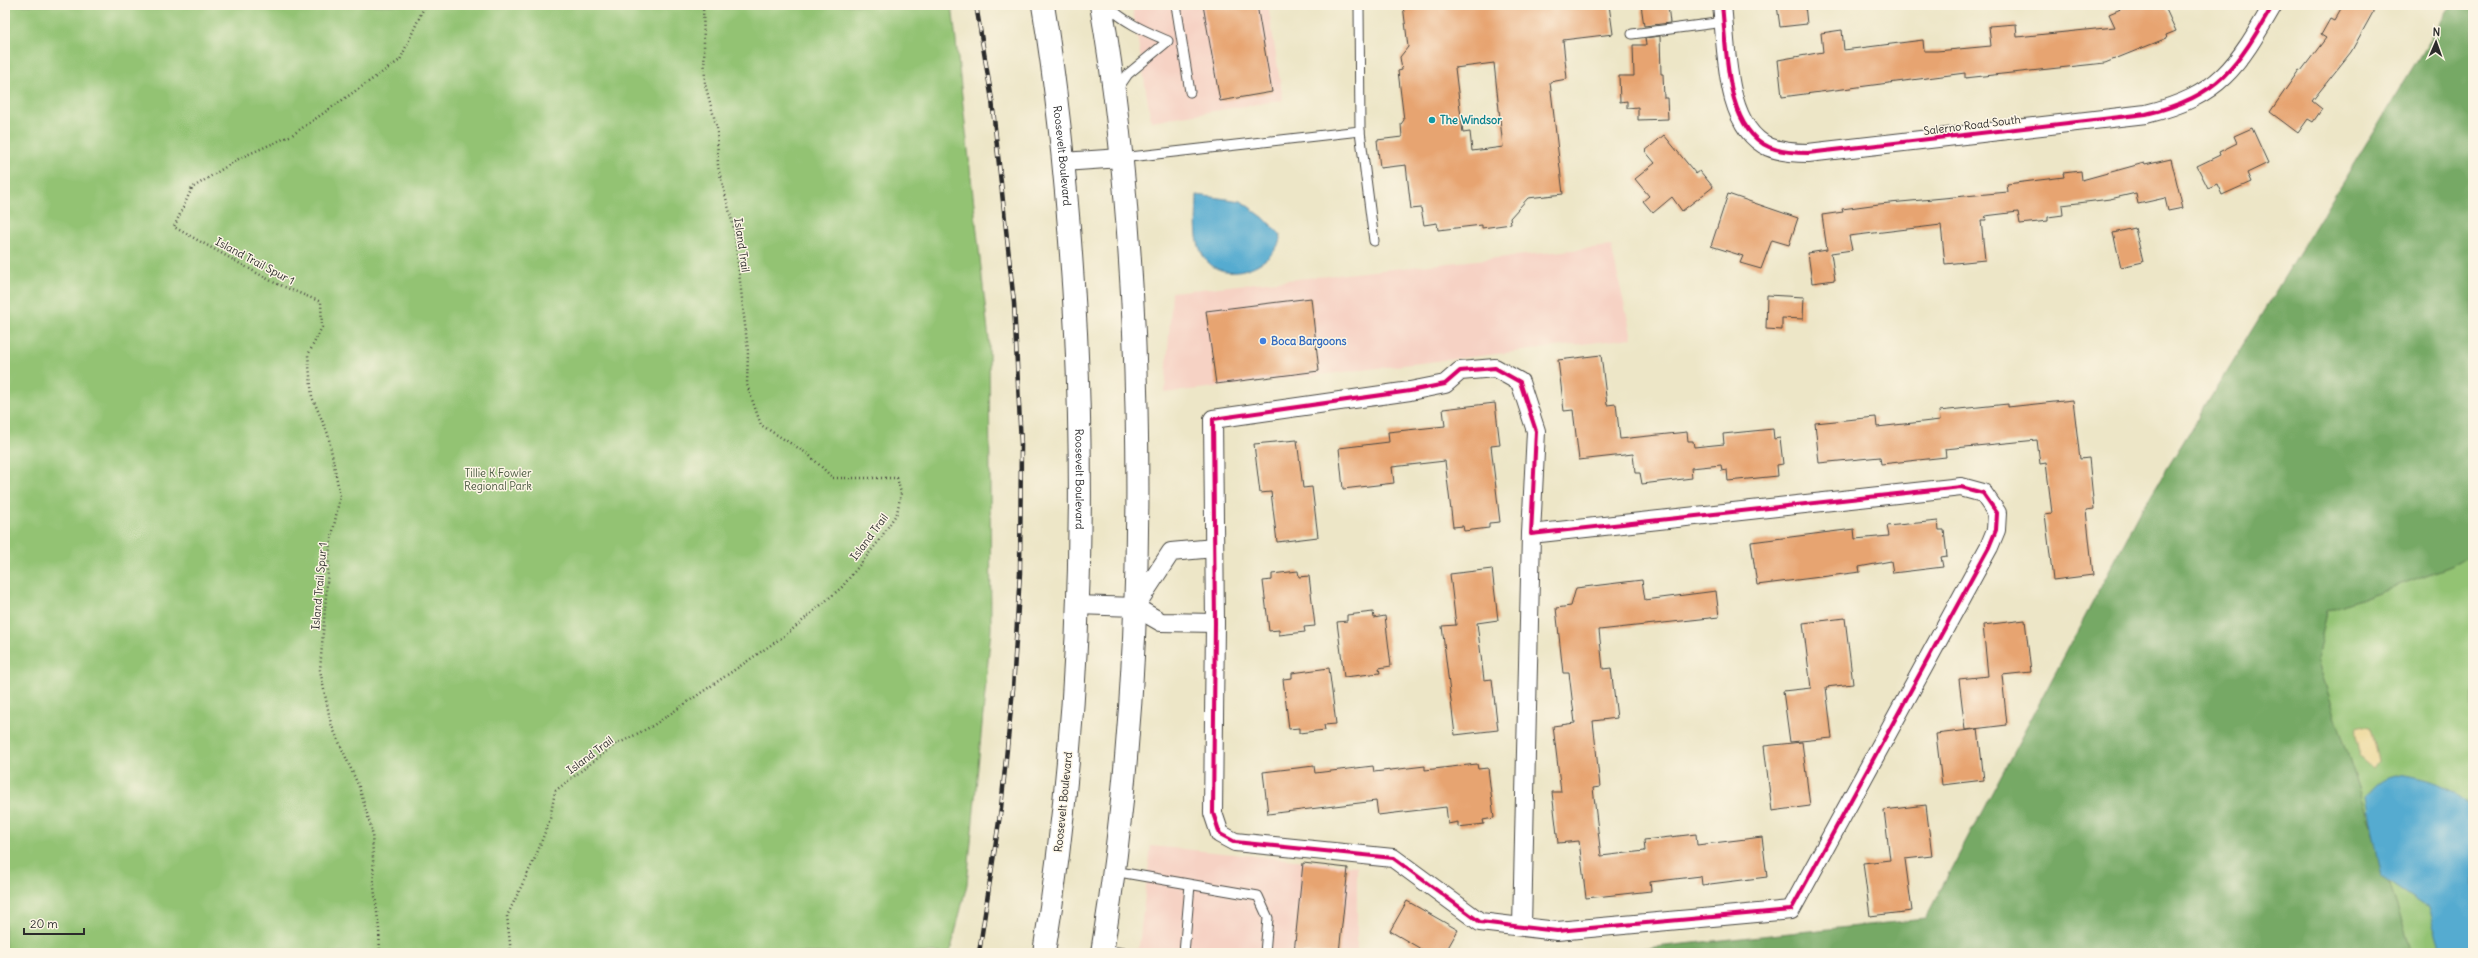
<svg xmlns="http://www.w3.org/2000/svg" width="2478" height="958" font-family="Delius,sans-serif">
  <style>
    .built { fill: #f6d2c4 }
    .green { fill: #93c373; stroke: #5f774f }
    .forest { fill: #76a965; stroke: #506a48 }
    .sand { fill: #eeda9e; stroke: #8c8264 }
    .water { fill: #54abd0; stroke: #406b7e }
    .building { fill: #e7a471; fill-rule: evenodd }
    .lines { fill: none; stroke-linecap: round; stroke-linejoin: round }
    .service-casing { stroke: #484742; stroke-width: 11 }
    .minor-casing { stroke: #484742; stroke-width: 20 }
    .trunk-casing { stroke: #484742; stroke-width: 24 }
    .path { stroke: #484742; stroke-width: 2.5; stroke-dasharray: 1 3; stroke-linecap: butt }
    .service { stroke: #fff; stroke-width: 9 }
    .minor { stroke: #fff; stroke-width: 18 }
    .trunk { stroke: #fff; stroke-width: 22 }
    .rail-casing { stroke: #2b2b2b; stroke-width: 4.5 }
    .rail { stroke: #fcf5e5; stroke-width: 3; stroke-dasharray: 9; stroke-linecap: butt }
    .cycleway-casing { stroke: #fcf5e5; stroke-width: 6 }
    .cycleway { stroke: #d6006c; stroke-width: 4 }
    .culture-dot { fill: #0f9aa8; stroke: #fcf5e5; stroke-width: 1.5 }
    .shop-dot { fill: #3f7fe0; stroke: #fcf5e5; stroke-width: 1.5 }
    .labels { text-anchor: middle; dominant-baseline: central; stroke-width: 3; stroke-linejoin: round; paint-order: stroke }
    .culture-label { font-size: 11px; font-weight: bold; fill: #0d838f; stroke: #fcf5e5; text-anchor: start }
    .street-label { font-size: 11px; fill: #2b2b2b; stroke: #fcf5e5 }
    .shop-label { font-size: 11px; font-weight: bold; fill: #366cbe; stroke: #fcf5e5; text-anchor: start }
    .park-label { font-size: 11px; fill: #4a5941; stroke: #fcf5e5 }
  </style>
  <rect width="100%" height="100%" fill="#fcf5e5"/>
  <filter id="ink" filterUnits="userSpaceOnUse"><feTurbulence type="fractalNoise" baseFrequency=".025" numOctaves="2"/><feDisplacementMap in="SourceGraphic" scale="8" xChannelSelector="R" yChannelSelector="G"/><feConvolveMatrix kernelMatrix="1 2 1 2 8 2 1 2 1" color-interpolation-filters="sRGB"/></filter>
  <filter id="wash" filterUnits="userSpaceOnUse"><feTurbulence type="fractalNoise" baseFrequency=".012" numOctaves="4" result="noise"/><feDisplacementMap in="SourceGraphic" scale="16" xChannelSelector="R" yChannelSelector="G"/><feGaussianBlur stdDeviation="0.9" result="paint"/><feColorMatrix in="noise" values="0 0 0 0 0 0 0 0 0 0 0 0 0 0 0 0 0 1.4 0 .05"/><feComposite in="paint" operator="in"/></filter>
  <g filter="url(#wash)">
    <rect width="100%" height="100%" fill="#ede6c7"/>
    <!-- built -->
    <g class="built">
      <path d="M1132,5H1268L1283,100L1151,121Z"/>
      <path d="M1611,246L1632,338L1165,393L1172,292Z"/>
      <path d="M1151,846L1357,866V953H1138Z"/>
    </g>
    <!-- green -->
    <g class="green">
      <path d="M5,5H952L989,340L991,629L967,884L950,953H5Z"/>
      <path d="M2473,553V953H2412L2317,659L2327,611L2451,566Z"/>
    </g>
    <!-- forest -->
    <path class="forest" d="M2451,5H2473V553L2451,566L2327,611L2317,659L2412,953H1597L1925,919L2141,511Z"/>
    <!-- sand -->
    <path class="sand" d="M2359,726L2370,728L2378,761L2373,768L2359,756C2361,743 2354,739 2356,728Z"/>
    <!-- water -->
    <g class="water">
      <path d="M1197,195L1241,201L1264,218L1281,235C1278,264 1227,285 1207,261C1192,244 1197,216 1197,195Z"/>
      <path d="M2396,775C2429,779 2449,785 2473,808V953H2442L2428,908L2382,877L2366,797C2375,785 2382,778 2396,775Z"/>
    </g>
    <g id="blocks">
      <!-- building -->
      <g class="building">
        <path d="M1203,5H1257L1272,92L1220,101Z"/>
        <path d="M1403,5H1609L1613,34L1563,40L1567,79L1550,82L1563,194L1528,198L1510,218L1511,224L1482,228V225L1438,230L1437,223L1424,225L1421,208L1411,209L1406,165L1380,168L1377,140L1402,137L1401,124L1404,120L1398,71L1402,70L1400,57L1408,47ZM1494,63L1503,147L1472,151L1470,132L1463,133L1455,68Z"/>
        <path d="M1641,5H1668L1670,23L1644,26Z"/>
        <path d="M1777,5H1805L1807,24L1780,27Z"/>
        <path d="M2130,5H2164L2176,31L2166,35L2167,38L2105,63L1965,78V73L1782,97L1778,60L1823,52L1821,33L1842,30L1844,50L1923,40L1924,51H1937L1991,46L1989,26L2016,24L2017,37L2115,27L2109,14Z"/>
        <path d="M2343,5H2377L2351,52L2312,101L2322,109L2313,122L2308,119L2298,133L2270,112L2299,70L2301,71L2326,38L2321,35L2330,19L2334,21Z"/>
        <path d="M1660,36L1661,74H1663L1664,98H1667L1668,119L1638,120V107L1627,108V101L1620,102L1619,76H1634L1633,45H1646L1645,38Z"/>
        <path d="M2252,128L2268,163L2247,173L2251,182L2222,195L2217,184L2208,188L2197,166L2220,155L2219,152L2237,143L2234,136Z"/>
        <path d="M1664,135L1696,174L1700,171L1713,187L1682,211L1672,197L1653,213L1643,201L1649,196L1635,179L1655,163L1645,151Z"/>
        <path d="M2171,159L2183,208L2168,211L2165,198L2138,204L2136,193L2110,199L2062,205L2063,215L2048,217V221L2020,224L2018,212L1985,216L1986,220H1981L1985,260L1945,264L1941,225L1849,236L1852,250L1831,253L1835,280L1812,283L1808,253L1827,250L1822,215L1843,212L1842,209L1879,204L2008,192L2007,184L2064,177L2063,173L2081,171L2082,180L2144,163L2145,165Z"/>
        <path d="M1728,194L1798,218L1789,245L1772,240L1761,269L1740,263L1743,256L1711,246Z"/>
        <path d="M2135,228L2143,262L2121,267L2113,233Z"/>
        <path d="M1767,295L1804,297L1803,319L1782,318V330L1766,329Z"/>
        <path d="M1311,298L1319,371L1216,384L1206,311Z"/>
        <path d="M1601,355L1607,405L1616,404L1620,439L1687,432L1688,441H1693L1694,447L1724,444L1723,434L1773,429L1774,439L1780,438L1783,464L1777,465L1778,476L1728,481L1727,470L1722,471L1721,465L1691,468L1692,478L1642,484L1640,473H1635L1633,454L1579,460L1573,410L1564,411L1558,360Z"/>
        <path d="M2073,400L2080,459L2089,458L2094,509L2086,510L2093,575L2053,580L2045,514L2052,513L2046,463L2040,464L2037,440L1945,449L1946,457L1881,464L1880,457L1819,463L1815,423L1876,417L1877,427L1940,420L1939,411L2008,404V407Z"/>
        <path d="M1495,403L1500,445L1491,446L1500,522L1489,523V528L1464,531L1463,526L1453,527L1445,461L1392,467L1394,483L1343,489L1339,448L1389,442L1388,432L1445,426L1443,409Z"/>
        <path d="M1297,440L1303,488L1312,487L1318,537L1277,542L1271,492L1260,493L1254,444Z"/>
        <path d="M1938,521L1939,530H1944L1947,556L1941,557L1943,567L1893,573L1891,561L1859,567L1860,572L1757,585L1751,542L1854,529L1855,539L1889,536L1887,526Z"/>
        <path d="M1492,569L1498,620L1477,623L1484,680L1492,679L1498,730L1455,735L1442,626L1456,625L1450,574Z"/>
        <path d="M1298,571L1299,577L1309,576L1315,626L1304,627L1305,632L1279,635V630L1269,631L1263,581L1272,580V574Z"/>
        <path d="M1642,580L1645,600L1716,591L1719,617L1599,630L1603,669L1611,668L1617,718L1593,721L1600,787L1593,788L1601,856L1645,851L1644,840L1696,834L1697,845L1762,837L1767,877L1702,885L1701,876L1650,882L1651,891L1586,898L1579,841L1558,843L1552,792H1561L1553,726L1575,723L1569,673H1563L1556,608L1571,606L1576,588Z"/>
        <path d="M1373,612L1374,618L1385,616L1391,666L1379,668L1380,673L1344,677L1337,622L1347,621V615Z"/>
        <path d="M1845,618L1853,684L1826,687L1832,738L1790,742L1783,691L1811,688L1803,623Z"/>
        <path d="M2025,620L2031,672L2002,675L2007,725L1965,730L1959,679L1988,676L1983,625Z"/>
        <path d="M1329,668L1336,724L1324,725L1325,730L1299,733V728L1289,729L1283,679L1292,678V673Z"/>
        <path d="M1978,729L1984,780L1942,785L1936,734Z"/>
        <path d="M1802,742L1810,806L1772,811L1764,746Z"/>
        <path d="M1477,764L1478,769L1488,768L1494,818L1483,820L1484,824L1458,827V822L1448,824L1446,807L1378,815L1376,801L1268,814L1263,772L1314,766L1315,773L1373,766L1374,772L1425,766V770Z"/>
        <path d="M1926,805L1932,856L1905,859L1912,911L1870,916L1863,863L1890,860L1884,810Z"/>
        <path d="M1303,863L1348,868L1339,953H1294Z"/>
        <path d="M1407,901L1458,930L1445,953H1428L1390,931Z"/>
      </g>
    </g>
  </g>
  <g filter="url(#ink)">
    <use href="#blocks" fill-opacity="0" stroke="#484742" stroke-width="1"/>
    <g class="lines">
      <!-- service casing -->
      <g class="service-casing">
        <g id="service">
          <path d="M1107,5C1125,23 1145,31 1168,41L1128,74L1117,90"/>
          <path d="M1176,5L1190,92"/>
          <path d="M1632,34L1724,22"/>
          <path d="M1360,131L1374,241"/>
          <path d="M1121,158L1360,131L1359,5"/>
          <path d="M1113,871L1258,896L1268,918L1265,953"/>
          <path d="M1102,950L1124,953"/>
          <path d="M1184,953L1190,885"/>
        </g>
      </g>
      <!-- minor casing -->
      <g class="minor-casing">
        <g id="minor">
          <path d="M1722,5C1727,47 1724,127 1769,147C1781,152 1794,153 1808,153L2146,114C2220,96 2237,67 2273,5"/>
          <path d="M1063,162L1121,158"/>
          <path d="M1495,368L1520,382L1536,431L1531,534L1961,487L1983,493L1997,513L1996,530L1989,547L1791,910L1557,931L1480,922L1393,858L1235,842L1220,834L1213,813L1215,623L1213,419L1410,391L1445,384L1460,371Z"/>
          <path d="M1077,605L1135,607L1161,622L1215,623"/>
          <path d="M1135,607L1171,552L1214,548"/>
          <path d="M1522,926L1531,534"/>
        </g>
      </g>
      <!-- trunk casing -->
      <g class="trunk-casing">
        <g id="trunk">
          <path id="s1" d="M1043,5C1061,114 1070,223 1076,333C1086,540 1077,749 1044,953"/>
          <path d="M1101,5C1120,113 1129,223 1134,333C1143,540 1135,749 1102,953"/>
        </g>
      </g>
      <!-- path -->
      <g class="path">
        <path d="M380,953L379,929L374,887L372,830L359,787L331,724L320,670L330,546L340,496L328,434L312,397L308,355L322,327L321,302L275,283L174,227L192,188L240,158L292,135L400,60L425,5"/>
        <path d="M511,953L507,916L536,856L550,819L555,791L612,747L654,725L787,634L842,587L878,542L897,513L901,493L897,478H833L808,454L761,425L747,385L748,351L734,229L718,167L717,128L705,84L703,5"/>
      </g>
      <!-- service -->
      <use href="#service" class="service"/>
      <!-- minor -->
      <use href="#minor" class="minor"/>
      <!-- trunk -->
      <use href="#trunk" class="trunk"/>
      <!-- rail casing -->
      <g class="rail-casing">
        <path id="rail" d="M976,5L992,100L1014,303L1021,445L1020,573L1013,689L1001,808L979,953"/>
      </g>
      <!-- rail -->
      <use href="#rail" class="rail"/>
      <!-- cycleway casing -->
      <g class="cycleway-casing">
        <g id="cycleway">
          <path d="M1722,5C1727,47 1724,127 1769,147C1781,152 1794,153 1808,153L2146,114C2220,96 2237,67 2273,5"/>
          <path d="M1495,368L1520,382L1536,431L1531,534L1961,487L1983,493L1997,513L1996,530L1989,547L1791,910L1557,931L1480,922L1393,858L1235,842L1220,834L1213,813L1215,623L1213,419L1410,391L1445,384L1460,371Z"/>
        </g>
      </g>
      <!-- cycleway -->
      <use href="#cycleway" class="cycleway"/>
    </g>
  </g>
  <!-- markers -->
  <circle class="culture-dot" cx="1432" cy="120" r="4"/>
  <circle class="shop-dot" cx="1263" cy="341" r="4"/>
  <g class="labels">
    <!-- culture labels -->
    <g class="culture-label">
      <text x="1440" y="120">The Windsor</text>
    </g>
    <!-- street labels -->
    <g class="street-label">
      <text transform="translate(1972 125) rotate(-7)">Salerno Road South</text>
      <text stroke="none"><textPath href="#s1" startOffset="152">Roosevelt Boulevard</textPath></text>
      <text transform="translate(742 245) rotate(82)">Island Trail</text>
      <text transform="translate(255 261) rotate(28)">Island Trail Spur 1</text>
      <text stroke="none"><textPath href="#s1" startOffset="476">Roosevelt Boulevard</textPath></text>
      <text transform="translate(869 537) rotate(-53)">Island Trail</text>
      <text transform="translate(319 586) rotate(-85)">Island Trail Spur 1</text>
      <text transform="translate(590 755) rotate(-37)">Island Trail</text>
      <text transform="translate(1063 802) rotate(-84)">Roosevelt Boulevard</text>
    </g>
    <!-- shop labels -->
    <g class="shop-label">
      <text x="1271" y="341">Boca Bargoons</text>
    </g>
    <!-- park labels -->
    <g class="park-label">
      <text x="498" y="473">Tillie K Fowler<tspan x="498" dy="13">Regional Park</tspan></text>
    </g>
  </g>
  <!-- margin -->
  <rect width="2478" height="958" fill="none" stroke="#fcf5e5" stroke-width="20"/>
  <!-- north arrow -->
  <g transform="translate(2436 42) rotate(2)" stroke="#fcf5e5" stroke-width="3" paint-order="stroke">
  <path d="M0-3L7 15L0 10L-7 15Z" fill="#2b2b2b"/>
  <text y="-6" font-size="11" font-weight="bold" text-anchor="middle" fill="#2b2b2b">N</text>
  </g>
  <!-- scale -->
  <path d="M24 928v6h60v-6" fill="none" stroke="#2b2b2b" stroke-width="2"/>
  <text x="30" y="928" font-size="12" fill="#2b2b2b" stroke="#fcf5e5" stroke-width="3" paint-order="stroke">20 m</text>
</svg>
